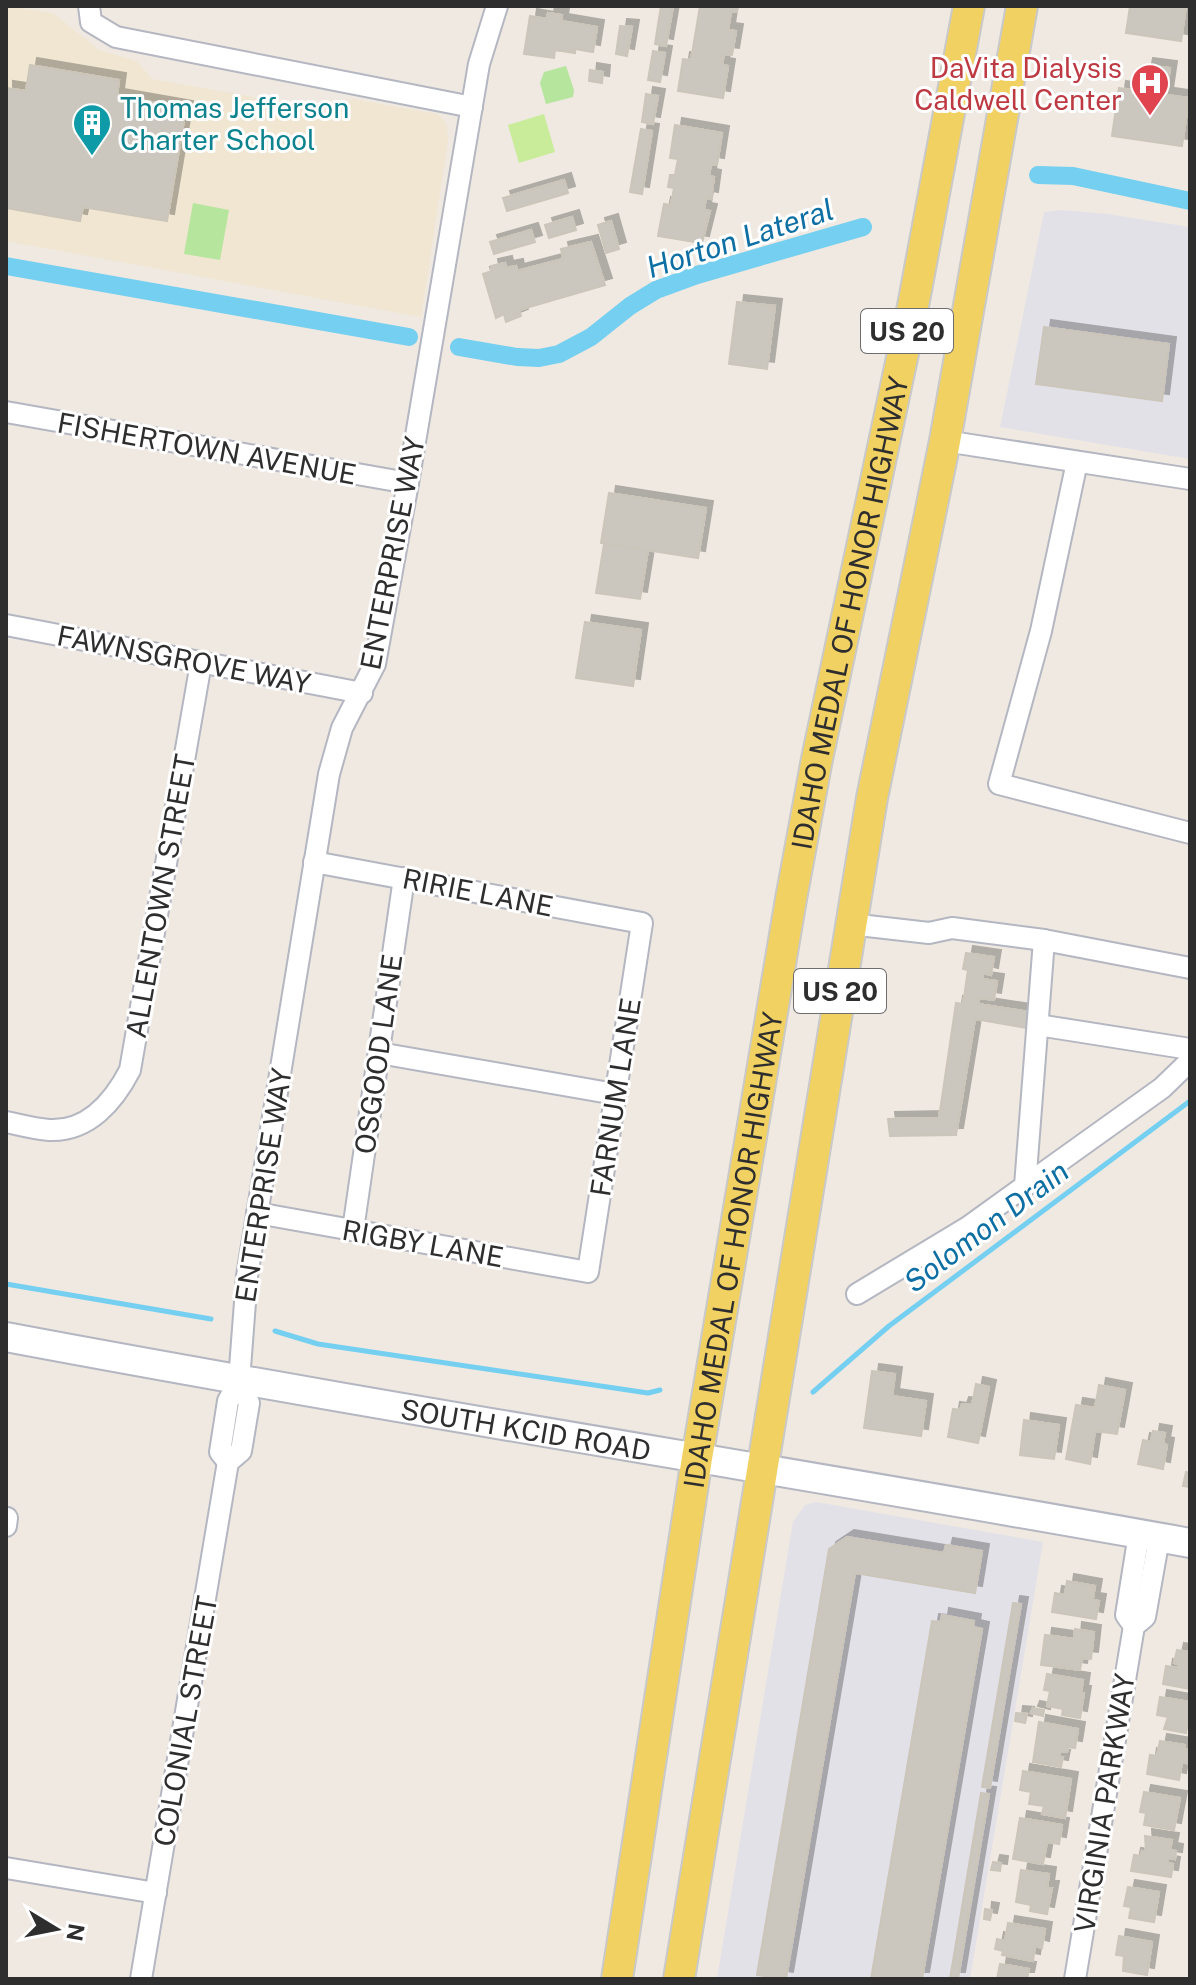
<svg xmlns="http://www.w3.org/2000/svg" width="1196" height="1985" font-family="'Public Sans',sans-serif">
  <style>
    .industrial { fill: #e3e1e8 }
    .education { fill: #f0e6d1 }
    .green { fill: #b6e59e }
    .pitch { fill: #c9ec9a }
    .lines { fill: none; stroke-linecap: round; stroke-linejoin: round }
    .stream { stroke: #75cff0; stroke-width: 5 }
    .canal { stroke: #75cff0; stroke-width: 18 }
    .building { fill: #cbc7bf; stroke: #cbc5ba; stroke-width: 2; filter: url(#shadow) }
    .street-casing { stroke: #b4b7c1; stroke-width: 24 }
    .secondary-casing { stroke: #b4b7c1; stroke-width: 32 }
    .primary-casing { stroke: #c9c9c9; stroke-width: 34 }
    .street { stroke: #fff; stroke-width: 20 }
    .secondary { stroke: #fff; stroke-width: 28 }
    .primary { stroke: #f2d163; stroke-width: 30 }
    .labels { text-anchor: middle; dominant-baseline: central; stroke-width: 6; stroke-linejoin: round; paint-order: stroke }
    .shield { fill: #fff; stroke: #6d6d6d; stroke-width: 2 }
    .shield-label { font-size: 26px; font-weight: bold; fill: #2e2e2e }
    .health-label { font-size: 28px; fill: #be3a42; stroke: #fff; text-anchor: end }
    .culture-label { font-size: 28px; fill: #0d838f; stroke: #fff; text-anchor: start }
    .street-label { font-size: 28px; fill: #2e2e2e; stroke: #fff }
    .water-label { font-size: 30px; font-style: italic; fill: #0d6fa3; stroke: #fff }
  </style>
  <defs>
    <filter id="shadow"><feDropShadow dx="7" dy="-7" stdDeviation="0" flood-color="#0004"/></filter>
  </defs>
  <rect width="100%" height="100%" fill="#efe9e1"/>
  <!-- industrial -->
  <g class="industrial">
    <path d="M1061,210L1107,214L1190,227V459L1000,427L1044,212Z"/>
    <path d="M816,1502L1043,1542L970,1979H717L793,1522L805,1505Z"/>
  </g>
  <!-- education -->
  <path class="education" d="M6,6L53,13L99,50L137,61L152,79L327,110L337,109L352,99L437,114L442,118L447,126L448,141L421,317L6,241Z"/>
  <!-- green -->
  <g class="green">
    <path d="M566,66L574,90L573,97L546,104L540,83L544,72Z"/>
    <path d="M193,203L229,210L220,260L184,254Z"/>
  </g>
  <!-- pitch -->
  <path class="pitch" d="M544,114L555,152L519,163L508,125Z"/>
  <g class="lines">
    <!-- stream -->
    <g class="stream">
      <path d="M6,1284L211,1319"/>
      <path d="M275,1331L318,1344L648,1393L660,1390"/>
      <path d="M813,1392L889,1326L1190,1101"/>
    </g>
    <!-- canal -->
    <g class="canal">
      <path d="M1038,175L1073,176L1190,201"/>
      <path d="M6,266L409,337"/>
      <path d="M459,347L517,357L539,358L559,354L591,337L630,306L656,290L697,275L863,227"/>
    </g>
  </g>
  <!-- building -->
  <g class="building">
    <path d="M661,6H673L666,46L655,44Z"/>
    <path d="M700,6H738L737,12L731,11L728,30L736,31L732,55L724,54L722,65L728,66L723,98L678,91L683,59L691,60Z"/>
    <path d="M1130,6H1186L1181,41L1126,33Z"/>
    <path d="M548,13L562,15L561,21L597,27L593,52L575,49V53L555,50L554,58L524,54L530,16L547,19Z"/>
    <path d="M620,26L632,27L627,56L616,54Z"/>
    <path d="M653,51L665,53L660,82L648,80Z"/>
    <path d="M30,65L119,80L117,96L186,108L167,221L83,207L80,221L6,208V88L26,91Z"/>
    <path d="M1146,65L1170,68L1166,95L1141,91Z"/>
    <path d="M590,70L603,72L602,83L589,81Z"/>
    <path d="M1119,88L1189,98L1182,146L1112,136Z"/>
    <path d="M646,94L658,96L653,124L642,122Z"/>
    <path d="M675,125L722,133L717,165L711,164L709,176L714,177L711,199L706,198L704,210L710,211L702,243L658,236L664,204L671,205L674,188L668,187L670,175H675L678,159L670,158Z"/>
    <path d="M641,129L652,131L642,194L630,192Z"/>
    <path d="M564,180L568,193L507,211L503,198Z"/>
    <path d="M572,217L576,230L549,238L545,225Z"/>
    <path d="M611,221L619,249L606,253L598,225Z"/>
    <path d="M531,230L535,242L494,254L490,242Z"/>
    <path d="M591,242L605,285L519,310L521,316L506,322L504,314L496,318L483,274L492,271L491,266L505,263L506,268L516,266L517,271L563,259L561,249Z"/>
    <path d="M737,302L775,306L767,369L729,364Z"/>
    <path d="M1044,327L1169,344L1162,401L1036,384Z"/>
    <path d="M609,493L706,508L698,558L601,543Z"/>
    <path d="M604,544L648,550L640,599L596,593Z"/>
    <path d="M585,622L641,630L633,686L576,678Z"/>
    <path d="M966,953L994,957L991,975L983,973L982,979L997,981L994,1000L979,998L978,1004L1030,1012L1027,1028L975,1019L956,1135L890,1136L888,1119L939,1118L956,1003L963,1004L968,970L963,969Z"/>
    <path d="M872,1371L895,1374L892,1396L926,1401L921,1436L864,1428Z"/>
    <path d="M976,1384L989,1387L978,1443L948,1437L953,1409L960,1410L962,1404L972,1405Z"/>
    <path d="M1099,1385L1125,1390L1117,1434L1095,1431L1090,1464L1066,1459L1076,1405L1095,1408Z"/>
    <path d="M1024,1420L1059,1425L1054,1459L1020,1455Z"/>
    <path d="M1153,1431L1165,1433L1163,1444L1167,1445L1163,1469L1138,1464L1143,1440L1151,1442Z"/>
    <path d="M1186,1472L1190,1473V1487L1183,1486Z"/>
    <path d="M847,1537L944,1553L946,1545L982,1551L975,1593L855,1573L786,1979L757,1975L829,1549Z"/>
    <path d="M1067,1581L1095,1586L1093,1598L1087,1599L1099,1601L1096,1619L1052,1612L1055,1593L1065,1595Z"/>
    <path d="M1013,1603L1021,1604L990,1788L982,1787Z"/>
    <path d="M942,1615L974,1621L973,1627L982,1629L922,1979H871L932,1621L941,1622Z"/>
    <path d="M1075,1629L1094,1632L1091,1659L1082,1658L1080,1670L1041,1665L1045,1635L1074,1639Z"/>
    <path d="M1177,1650L1190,1652V1689L1163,1684L1166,1666L1178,1668V1664L1174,1663Z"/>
    <path d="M1047,1674L1083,1680L1081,1693H1084L1080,1718L1062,1715L1063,1709L1047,1706L1050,1691L1044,1690Z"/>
    <path d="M1160,1697L1190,1702V1727H1187L1186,1733L1164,1729L1168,1717L1157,1715Z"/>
    <path d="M1033,1708L1044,1710L1043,1716L1031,1713Z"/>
    <path d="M1016,1713L1027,1714L1025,1723L1015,1721Z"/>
    <path d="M1039,1722L1078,1729L1075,1748L1068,1747L1067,1752L1060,1751V1757H1063L1061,1767L1033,1762Z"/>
    <path d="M1160,1741L1185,1745V1749L1190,1750V1764L1182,1762L1179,1780L1147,1774L1150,1755L1157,1756Z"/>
    <path d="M1023,1771L1071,1779L1065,1818L1042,1814L1044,1806L1029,1804L1031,1792L1020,1790Z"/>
    <path d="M1144,1792L1180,1798L1174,1830L1144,1825L1146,1813L1140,1812Z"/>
    <path d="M981,1793L989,1794L958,1979H950Z"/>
    <path d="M1020,1818L1062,1825L1059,1844L1047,1842L1043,1864L1013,1859Z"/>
    <path d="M1145,1836L1172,1840L1170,1850L1176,1851L1175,1859L1168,1858V1863L1173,1864L1171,1877L1131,1871L1134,1855L1141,1856L1142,1851L1146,1852Z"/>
    <path d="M993,1862L1001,1863L1000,1871L991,1870Z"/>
    <path d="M1021,1870L1049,1874L1047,1888H1052L1047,1914L1030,1911L1031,1905L1016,1902Z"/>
    <path d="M1128,1887L1159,1892L1154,1922L1129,1918L1131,1907L1124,1906Z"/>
    <path d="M985,1909L992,1910L990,1920L984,1919Z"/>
    <path d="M1008,1923L1045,1929L1042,1948L1035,1946L1033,1961L1002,1955L1003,1951L995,1949L997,1939L1005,1941Z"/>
    <path d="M1119,1936L1152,1942L1147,1975L1123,1971L1124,1956L1116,1955Z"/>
    <path d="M1000,1964L1029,1969L1027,1979H997Z"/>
  </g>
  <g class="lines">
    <!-- street casing -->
    <g class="street-casing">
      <g id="street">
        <path d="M89,6L91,22L116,37L472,107"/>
        <path d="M6,412L408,483"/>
        <path d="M945,441L1190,479"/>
        <path d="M1077,462L1041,631L999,784L1190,833"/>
        <path d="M6,625L362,693"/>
        <path d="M850,924L929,933L952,928L1044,940L1190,968"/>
        <path d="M1038,1025L1190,1049"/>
        <path d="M379,1053L615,1094"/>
        <path d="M6,1122C20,1125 35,1129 49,1130C88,1132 114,1101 130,1070L201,663"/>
        <path d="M1025,1186L1162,1088L1190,1061"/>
        <path d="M257,1213L588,1272L642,923L314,862"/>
        <path d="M353,1230L404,878"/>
        <path d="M857,1294L968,1227L1025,1186L1044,940"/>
        <path d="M239,1381L249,1403L241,1451L228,1462L220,1452L228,1401L239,1381L247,1276L329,774L342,728L375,664L408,483L479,64L497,6"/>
        <path d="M6,1526L7,1518"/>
        <path d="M1134,1626L1126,1615L1139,1534"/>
        <path d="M6,1868L156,1893"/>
        <path d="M141,1979L228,1462"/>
        <path d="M1075,1979L1134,1626L1145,1617L1159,1538"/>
      </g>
    </g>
    <!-- secondary casing -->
    <g class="secondary-casing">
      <g id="secondary">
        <path id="s1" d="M6,1337C400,1411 796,1472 1190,1543"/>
      </g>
    </g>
    <!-- primary casing -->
    <g class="primary-casing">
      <g id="primary">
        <path id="s2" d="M617,1979L697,1458L791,899L817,759L913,306L969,6"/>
        <path d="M679,1979L872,798L945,441L1022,6"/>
      </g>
    </g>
    <!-- street -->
    <use href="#street" class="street"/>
    <!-- secondary -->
    <use href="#secondary" class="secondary"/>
    <!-- primary -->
    <use href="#primary" class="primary"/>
  </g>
  <!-- icons -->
  <defs>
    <g id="hospital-pin" transform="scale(2)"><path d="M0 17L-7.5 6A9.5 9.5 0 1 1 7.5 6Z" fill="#e0444e" stroke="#fff"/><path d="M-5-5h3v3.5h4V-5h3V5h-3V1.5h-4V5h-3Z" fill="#fff"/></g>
    <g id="building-pin" transform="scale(2)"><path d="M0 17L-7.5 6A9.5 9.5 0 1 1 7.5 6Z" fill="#0f9aa8" stroke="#fff"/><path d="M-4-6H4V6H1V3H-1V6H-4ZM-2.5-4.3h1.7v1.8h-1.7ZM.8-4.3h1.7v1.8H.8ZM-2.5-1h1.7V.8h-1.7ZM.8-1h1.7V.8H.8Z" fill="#fff"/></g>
  </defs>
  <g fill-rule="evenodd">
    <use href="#hospital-pin" x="1150" y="83"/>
    <use href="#building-pin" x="92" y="123"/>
  </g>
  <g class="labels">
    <!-- shield labels -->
    <g class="shield">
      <rect x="861" y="309" width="92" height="44" rx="6"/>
      <rect x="794" y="969" width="92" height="44" rx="6"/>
    </g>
    <g class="shield-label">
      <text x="907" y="331">US 20</text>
      <text x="840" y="991">US 20</text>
    </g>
    <!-- health labels -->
    <g class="health-label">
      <text x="1122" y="67">DaVita Dialysis<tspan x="1122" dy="32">Caldwell Center</tspan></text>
    </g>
    <!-- culture labels -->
    <g class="culture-label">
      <text x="120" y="107">Thomas Jefferson<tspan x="120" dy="32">Charter School</tspan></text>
    </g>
    <!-- street labels -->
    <g class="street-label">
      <text transform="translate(207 448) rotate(10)">FISHERTOWN AVENUE</text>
      <text transform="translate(392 553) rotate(-79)">ENTERPRISE WAY</text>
      <text stroke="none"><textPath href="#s2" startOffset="1386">IDAHO MEDAL OF HONOR HIGHWAY</textPath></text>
      <text transform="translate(184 659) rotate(11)">FAWNSGROVE WAY</text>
      <text transform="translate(478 892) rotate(11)">RIRIE LANE</text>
      <text transform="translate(160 896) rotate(-80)">ALLENTOWN STREET</text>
      <text transform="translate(378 1054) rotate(-82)">OSGOOD LANE</text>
      <text transform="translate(615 1097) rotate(-81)">FARNUM LANE</text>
      <text transform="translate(263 1185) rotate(-81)">ENTERPRISE WAY</text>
      <text transform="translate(423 1243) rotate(10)">RIGBY LANE</text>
      <text stroke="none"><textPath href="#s2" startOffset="738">IDAHO MEDAL OF HONOR HIGHWAY</textPath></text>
      <text stroke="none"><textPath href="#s1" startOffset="528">SOUTH KCID ROAD</textPath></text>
      <text transform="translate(185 1721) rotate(-80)">COLONIAL STREET</text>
      <text transform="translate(1104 1803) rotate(-81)">VIRGINIA PARKWAY</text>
    </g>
    <!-- water labels -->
    <g class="water-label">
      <text transform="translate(740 238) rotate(-18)">Horton Lateral</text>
      <text transform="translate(986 1226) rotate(-37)">Solomon Drain</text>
    </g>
  </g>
  <!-- border -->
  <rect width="1196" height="1985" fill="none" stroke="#2e2e2e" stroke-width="16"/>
  <!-- north arrow -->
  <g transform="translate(56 1929) rotate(100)" stroke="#ffffff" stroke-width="6" paint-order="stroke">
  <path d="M0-6L14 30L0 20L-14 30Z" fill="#2e2e2e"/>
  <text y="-12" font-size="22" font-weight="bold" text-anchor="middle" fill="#2e2e2e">N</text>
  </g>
</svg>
